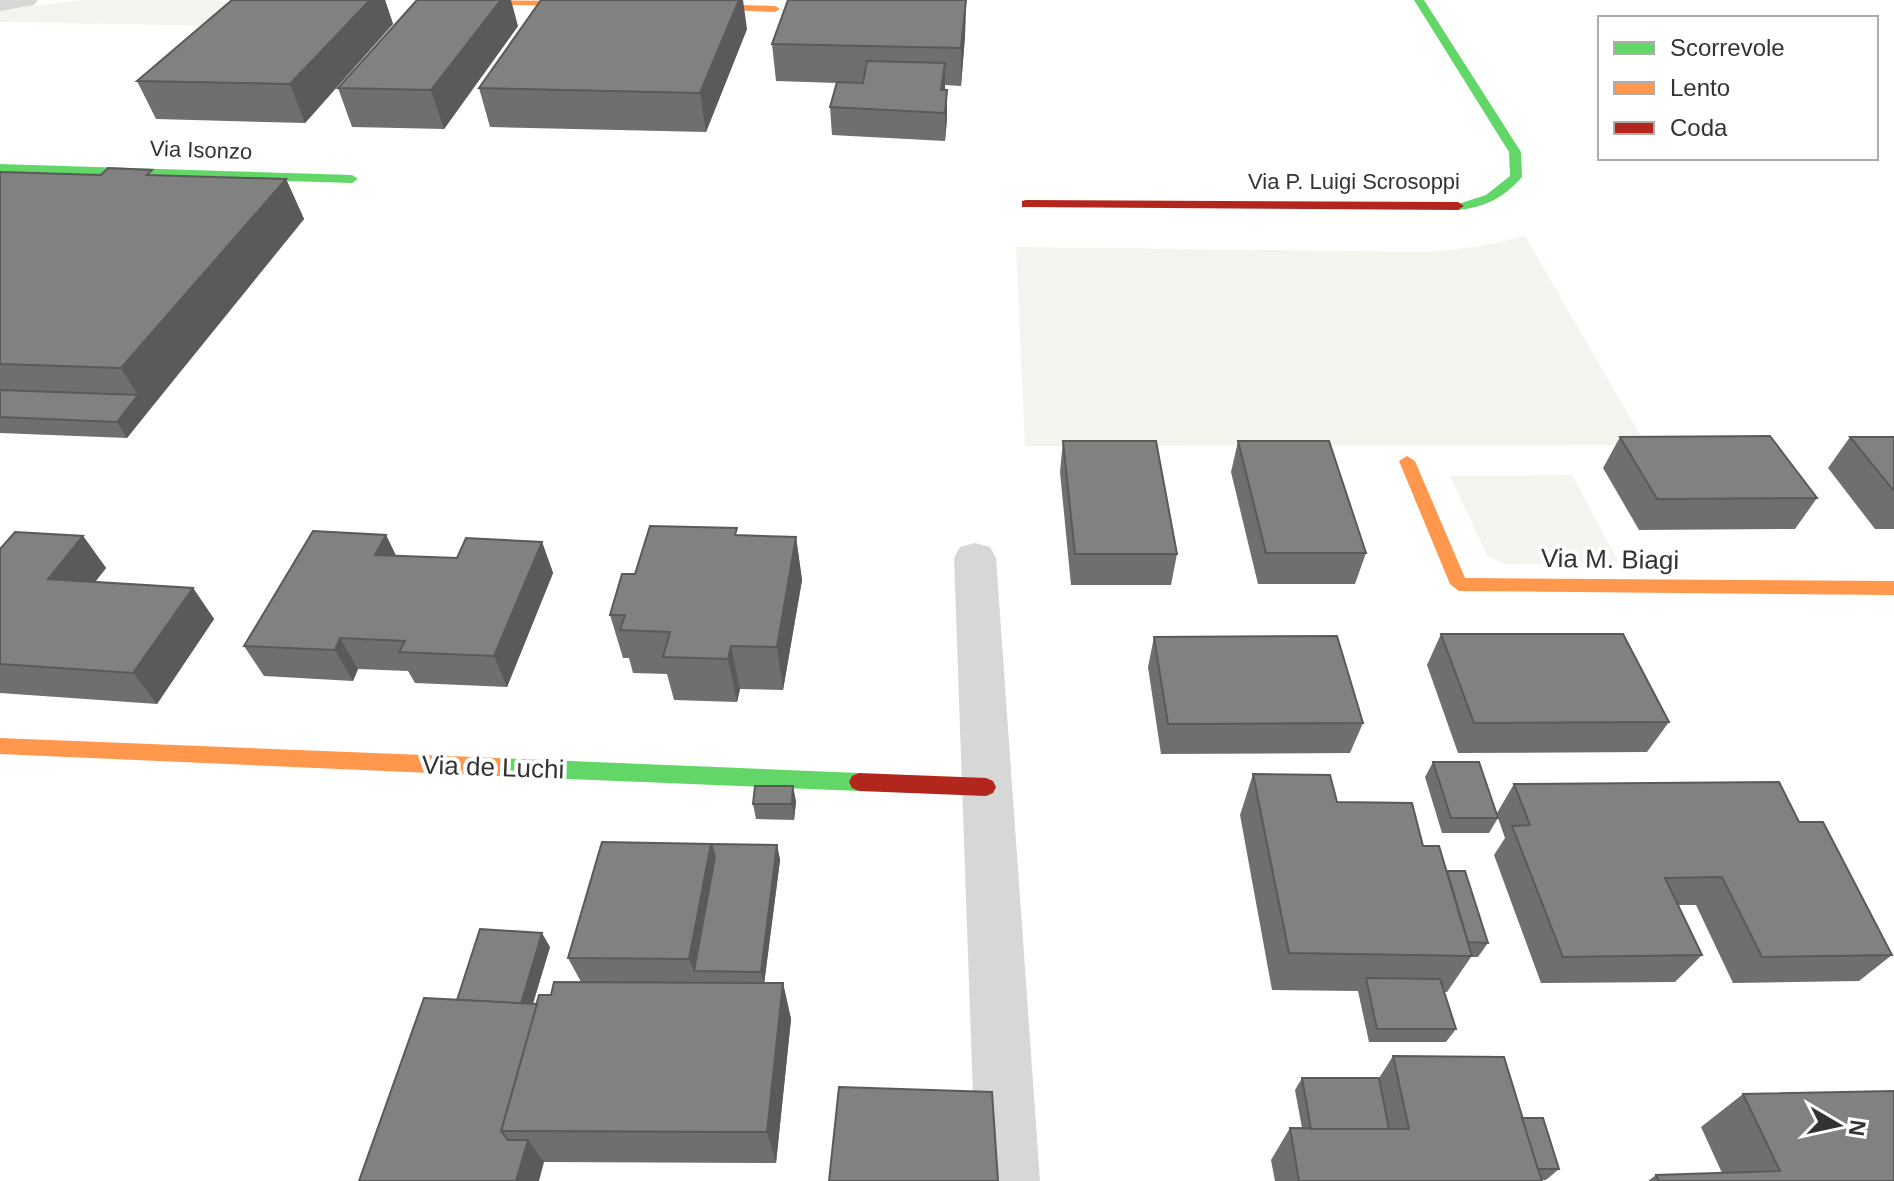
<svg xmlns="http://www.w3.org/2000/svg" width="1894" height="1181" font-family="Helvetica,sans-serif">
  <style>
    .green { fill: #f1f5ed }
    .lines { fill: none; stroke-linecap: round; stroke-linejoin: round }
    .street { fill: #d7d7d7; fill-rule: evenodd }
    .fast { fill: #63d668; fill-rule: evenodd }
    .slow { fill: #ff974d; fill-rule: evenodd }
    .jam { fill: #b3261e; fill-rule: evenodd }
    .wall { fill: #6f6f6f }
    .shaded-wall { fill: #5a5a5a }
    .building { fill: #818181; stroke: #5a5a5a; stroke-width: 2 }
    .labels { text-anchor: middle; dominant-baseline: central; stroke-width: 8; stroke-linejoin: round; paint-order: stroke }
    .far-street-label { font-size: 22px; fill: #333; stroke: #fff }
    .street-label { font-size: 26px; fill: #333; stroke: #fff }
  </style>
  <rect width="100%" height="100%" fill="#fff"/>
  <!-- green -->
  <g class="green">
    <path d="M83,0H214L230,3L227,26L0,22V10Z"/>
    <path d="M1525,236L1646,445L1025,446L1016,247L1430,252L1483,246Z"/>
    <path d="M1572,475L1619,563L1504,564L1487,555L1450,476Z"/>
  </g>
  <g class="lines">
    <!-- street -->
    <g class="street">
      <path d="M0,0H38L34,5L0,11Z"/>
      <path d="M975,543L990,547L996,558L1040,1181H976L954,558L960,547Z"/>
    </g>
    <!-- fast -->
    <g class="fast">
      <path d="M1414,0H1424L1521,152L1522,177C1505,197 1484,208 1458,210L1452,206L1486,195L1510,176L1509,152Z"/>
      <path d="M0,164L352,175L358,179L352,183L0,172Z"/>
      <path d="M499,758L859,773L866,776L869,782L866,788L859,791L499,776L492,773L489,767L492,761Z"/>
    </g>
    <!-- slow -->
    <g class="slow">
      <path d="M438,0L600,1L605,4L600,7L443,3Z"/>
      <path d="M685,3L775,6L780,9L775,12L682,8V4Z"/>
      <path d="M1407,456L1415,461L1465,578L1894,581V595L1459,591L1450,584L1399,461Z"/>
      <path d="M0,738L499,758L506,761L509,767L506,773L499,776L0,754Z"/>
    </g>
    <!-- jam -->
    <g class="jam">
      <path d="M1026,200L1458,202L1464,206L1458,210L1022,207V201Z"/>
      <path d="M859,773L986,778L993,781L996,787L993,793L986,796L859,791L852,788L849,782L852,776Z"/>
    </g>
  </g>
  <!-- wall -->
  <g class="wall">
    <path d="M232,0H385L393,24L305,123L156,119L137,81Z"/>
    <path d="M966,0L965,36L961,86L945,85L947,118L945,141L832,135L830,107L837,83L776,81L772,44Z"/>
    <path d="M518,26L444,129L352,127L338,88Z"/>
    <path d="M747,29L706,132L490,127L479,88Z"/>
    <path d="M0,172L286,179L304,219L127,438L0,433Z"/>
    <path d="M1620,437L1817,498L1795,529L1639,530L1603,468Z"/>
    <path d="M1850,437H1894V529H1875L1828,468Z"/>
    <path d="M1063,441L1177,554L1171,585H1071L1060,472Z"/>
    <path d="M1238,441L1366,553L1355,584H1258L1231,472Z"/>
    <path d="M386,535L396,556L457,558L542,542L553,573L507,687L415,683L408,671L358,669L353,681L264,676L244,646Z"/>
    <path d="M738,535L796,537L802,580L783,690L740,689L737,702L674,700L667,674L633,673L629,658H623L610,615L635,574Z"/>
    <path d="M83,536L106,568L95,582L193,588L214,619L157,704L0,693V549Z"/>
    <path d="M1441,634L1669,722L1647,752L1458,753L1427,665Z"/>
    <path d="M1154,637L1363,723L1350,753L1161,754L1148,667Z"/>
    <path d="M1433,762L1497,813L1514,784L1799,822L1892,955L1859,981L1733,983L1696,905H1678L1702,955L1675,982L1541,983L1494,855L1505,838L1498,818L1489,833H1442L1425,777Z"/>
    <path d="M1253,774L1337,802L1423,846L1447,871L1488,943L1478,957H1471L1447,992H1444L1456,1029L1446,1042H1369L1358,991L1272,990L1240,815Z"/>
    <path d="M796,801L794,820L756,819L753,804Z"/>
    <path d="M777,845L780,860L764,983H783L791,1019L776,1163L544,1162L359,1181L457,1000L550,947L533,1004H537L551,995L581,982L568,958Z"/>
    <path d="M1393,1056L1522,1118L1559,1169L1546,1180H1542V1181H1275L1271,1160L1290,1128H1302L1295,1090L1302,1078H1379Z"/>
    <path d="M1743,1094L1894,1181H1648L1656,1175L1722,1173L1701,1127Z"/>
  </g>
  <!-- shaded-wall -->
  <g class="shaded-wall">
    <path d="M370,0H385L393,24L305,123L290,84Z"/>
    <path d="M501,0H511L518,26L444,129L431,90Z"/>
    <path d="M739,0H743L747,29L706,132L700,93Z"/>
    <path d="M966,0L965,36L961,86V48Z"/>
    <path d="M945,63V90H941Z"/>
    <path d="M947,90V118L945,141V113Z"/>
    <path d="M286,179L304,219L148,411L121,368Z"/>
    <path d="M138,395L148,411L127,438L117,422Z"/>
    <path d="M386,535L401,566L375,555Z"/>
    <path d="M83,536L106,568L73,610L48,579Z"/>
    <path d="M796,537L802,580L783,690L777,647Z"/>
    <path d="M542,542L553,573L507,687L494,656Z"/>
    <path d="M193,588L214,619L157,704L133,673Z"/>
    <path d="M340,638L358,669L353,681L335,650Z"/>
    <path d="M731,646L740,689L737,702L728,659Z"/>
    <path d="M793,786L796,801L794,820L792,804Z"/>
    <path d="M711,844L719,872L694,971L689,959Z"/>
    <path d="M777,845L780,860L764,985L761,972Z"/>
    <path d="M542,933L550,947L525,1029L517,1015Z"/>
    <path d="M783,983L791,1019L776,1163L767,1132Z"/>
    <path d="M528,1140L544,1162L539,1181H516Z"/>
  </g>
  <!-- building -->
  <g class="building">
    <path d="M232,0H370L290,84L137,81Z"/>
    <path d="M417,0H501L431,90L338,88Z"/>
    <path d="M541,0H739L700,93L479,88Z"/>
    <path d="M788,0H966L961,48L772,44Z"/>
    <path d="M867,61L945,63L941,90H947L945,113L830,107L837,82L863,83Z"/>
    <path d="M108,168L152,170L147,175L286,179L121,368L0,364V172L101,175Z"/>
    <path d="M0,390L138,395L117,422L0,417Z"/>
    <path d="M1770,436L1817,498L1657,499L1620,437Z"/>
    <path d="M1850,437H1894V491Z"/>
    <path d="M1063,441H1156L1177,554H1075Z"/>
    <path d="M1238,441H1329L1366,553H1266Z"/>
    <path d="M650,526L737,528L735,535L796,537L777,647L731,646L728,659L663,657L670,632L620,630L625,615H610L622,574H635Z"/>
    <path d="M313,531L386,535L375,555L457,558L466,538L542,542L494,656L399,652L405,641L340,638L335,650L244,646Z"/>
    <path d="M15,532L83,536L48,579L193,588L133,673L0,664V549Z"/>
    <path d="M1441,634H1623L1669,722L1474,723Z"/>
    <path d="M1337,636L1363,723L1168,724L1154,637Z"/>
    <path d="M1433,762H1479L1498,818H1451Z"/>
    <path d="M1253,774L1330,775L1337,802L1412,803L1423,846H1439L1472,956L1289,953Z"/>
    <path d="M1779,782L1799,822H1823L1892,955L1762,957L1722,877L1665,878L1702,955L1563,957L1512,826L1530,825L1514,784Z"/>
    <path d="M755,786H793L792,804H753Z"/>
    <path d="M602,842L711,844L689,959L568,958Z"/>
    <path d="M711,844L777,845L761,972L694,971L715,857Z"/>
    <path d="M1447,871H1465L1488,943L1468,942Z"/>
    <path d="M480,929L542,933L521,1004L457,1000Z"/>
    <path d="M1366,978L1440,979L1456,1029H1377Z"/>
    <path d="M554,982L783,983L767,1132L501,1131L539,995H551Z"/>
    <path d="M424,998L537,1004L501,1131L508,1140H528L516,1181H359Z"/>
    <path d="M1393,1056L1504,1057L1542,1181H1299L1290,1128L1409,1129Z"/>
    <path d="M1302,1078H1379L1389,1129H1311Z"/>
    <path d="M839,1087L992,1092L998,1181H829Z"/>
    <path d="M1894,1091V1181H1659L1656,1175L1780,1171L1743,1094Z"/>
    <path d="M1522,1118H1543L1559,1169H1538Z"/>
  </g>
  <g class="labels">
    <!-- far-street labels -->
    <g class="far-street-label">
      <text transform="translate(201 150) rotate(2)">Via Isonzo</text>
      <text x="1354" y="181">Via P. Luigi Scrosoppi</text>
    </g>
    <!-- street labels -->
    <g class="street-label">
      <text transform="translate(1610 559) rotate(1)">Via M. Biagi</text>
      <text transform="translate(493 767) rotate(2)">Via de Luchi</text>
    </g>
  </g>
  <!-- legend -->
  <rect x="1598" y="16" width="280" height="144" fill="#ffffff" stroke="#adadad" stroke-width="2"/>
  <rect x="1614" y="42" width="40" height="12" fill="#63d668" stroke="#adadad" stroke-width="2"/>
  <text x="1670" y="56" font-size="24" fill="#333333">Scorrevole</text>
  <rect x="1614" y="82" width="40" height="12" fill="#ff974d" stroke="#adadad" stroke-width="2"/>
  <text x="1670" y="96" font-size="24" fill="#333333">Lento</text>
  <rect x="1614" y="122" width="40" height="12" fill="#b3261e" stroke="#adadad" stroke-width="2"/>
  <text x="1670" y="136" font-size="24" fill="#333333">Coda</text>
  <!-- north arrow -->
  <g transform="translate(1838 1125) rotate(99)" stroke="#ffffff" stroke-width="6" paint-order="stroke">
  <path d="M0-6L14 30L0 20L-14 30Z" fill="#333333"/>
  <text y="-12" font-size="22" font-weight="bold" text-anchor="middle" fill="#333333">N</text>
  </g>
</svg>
